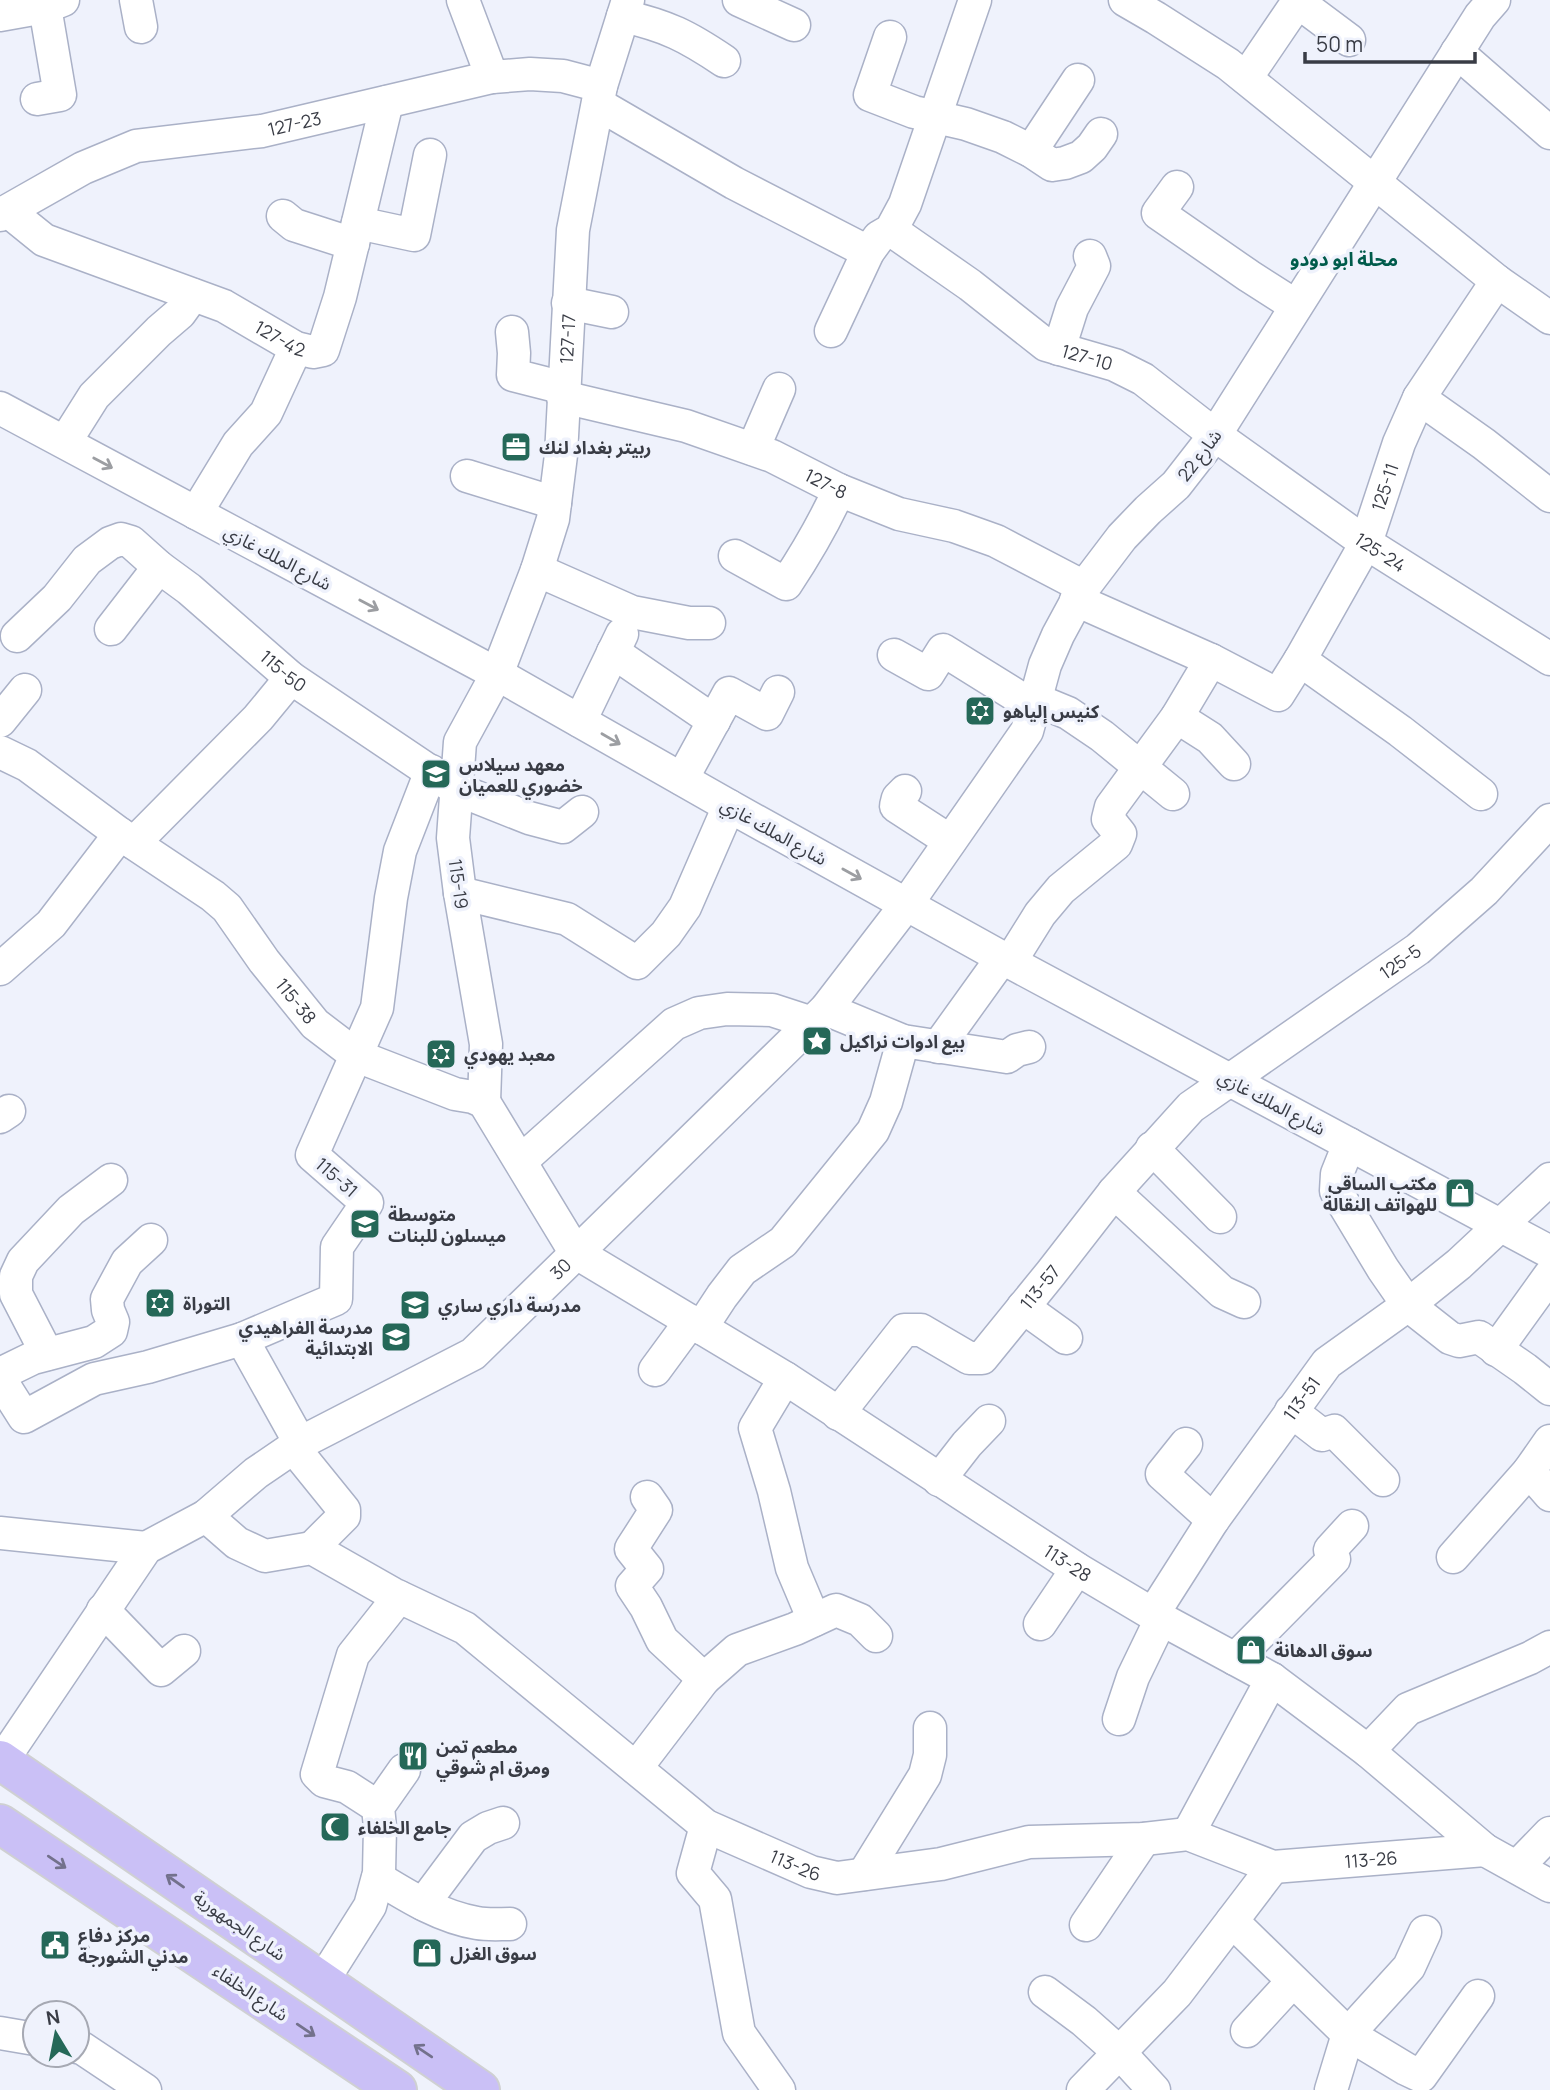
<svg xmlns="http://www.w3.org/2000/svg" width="1550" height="2090" font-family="Manrope,'Noto Sans Arabic',sans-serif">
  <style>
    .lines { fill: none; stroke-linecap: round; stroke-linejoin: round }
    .minor-casing { stroke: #aab1c7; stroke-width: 35 }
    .major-casing { stroke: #cfd0d2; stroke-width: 42 }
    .minor { stroke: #fff; stroke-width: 32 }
    .major { stroke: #cac0f6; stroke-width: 38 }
    .oneway { stroke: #9c9ea2 }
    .oneway2 { stroke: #73718c }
    .labels { text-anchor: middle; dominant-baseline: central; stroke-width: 7; stroke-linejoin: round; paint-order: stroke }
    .street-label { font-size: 18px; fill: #393c45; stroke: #eff2fc }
    .poi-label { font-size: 18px; font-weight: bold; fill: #393c45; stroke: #eff2fc; text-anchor: start }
    .neighbourhood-label { font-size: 19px; font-weight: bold; fill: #005b4b; stroke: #eff2fc }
  </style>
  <rect width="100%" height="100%" fill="#eff2fc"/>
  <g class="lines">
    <!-- minor casing -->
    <g class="minor-casing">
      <g id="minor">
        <path d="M136,0L141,27"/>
        <path d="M463,0L492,77"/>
        <path d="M739,0L794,25"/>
        <path d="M1125,0L1156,18L1228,64L1497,281L1550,318"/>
        <path d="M1298,2L1349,40"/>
        <path d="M0,15L45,7L63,0"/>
        <path d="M623,16C667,26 687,36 724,61"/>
        <path d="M890,37L870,95L914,112L966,124L1003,137L1031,151L1052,165L1065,163L1081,157L1092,147L1101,134"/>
        <path d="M1457,52L1550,133"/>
        <path d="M1246,78L1299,0"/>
        <path d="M37,99L60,95L45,7"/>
        <path d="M598,104L734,183L868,252"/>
        <path d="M1031,151L1078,80"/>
        <path d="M1177,187L1158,213L1249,276L1296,306"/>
        <path id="s1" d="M8,211L44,240L224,306L296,348L313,352L323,350L340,297L387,102"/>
        <path id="s2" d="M0,215L83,168L136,146L262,131L492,77L530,74L563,76L601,86"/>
        <path d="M283,216L294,225L353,244"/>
        <path d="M358,223L414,235L430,155"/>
        <path id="s3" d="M891,230L970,285L1046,345L1115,365L1143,379L1215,435L1366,543L1550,659"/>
        <path d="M568,303L612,312"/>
        <path d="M831,331L868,252L879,237L891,230L905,204L975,0"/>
        <path d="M512,332L514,353L513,375L564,388"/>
        <path d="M1059,349L1072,308L1094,266L1090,256"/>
        <path id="s4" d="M563,397L686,426L772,456L839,490L899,514L954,526L996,541L1084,587"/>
        <path d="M1419,398L1484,444L1550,496"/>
        <path d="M0,408L497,674L729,806L1010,962L1550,1252"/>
        <path d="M65,442L94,396L159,331L180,313L193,295"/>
        <path d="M753,449L779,389"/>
        <path d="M467,476L555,503"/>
        <path d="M196,513L238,444L266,413L296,348"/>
        <path d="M735,556L786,584C806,554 824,523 839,490"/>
        <path d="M537,570L632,612L689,623H709"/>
        <path id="s5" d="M1076,600L1211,660L1278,695L1300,660L1366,543L1399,443L1419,398L1497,281"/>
        <path d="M111,629L159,567"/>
        <path id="s6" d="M17,636L57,598L87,560L110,543L121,539L131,542L159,567L189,589L291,678L456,789L529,818L563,827L582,812"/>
        <path d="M613,652L714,721"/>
        <path d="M894,655L928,674L943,650L1033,706"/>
        <path d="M1300,660L1400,731L1481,794"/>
        <path d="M1034,699L1068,713L1102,736L1173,794"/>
        <path d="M1177,717L1210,738L1234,764"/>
        <path d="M0,721L25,690"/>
        <path d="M580,721L622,634"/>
        <path id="s7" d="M0,752L27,765L120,834L213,896L227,908L264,961L315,1024L357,1056L455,1094L473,1097L484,1102L575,1252L785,1378L1077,1569L1161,1619L1272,1679L1368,1751L1485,1850L1550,1886"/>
        <path d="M682,779L729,693L767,714L778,692"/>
        <path d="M905,791L898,798L896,806L950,841"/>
        <path d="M134,843L258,718L291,678"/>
        <path d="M460,893L567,919L637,963L666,934L685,907L729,806"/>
        <path d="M1010,962L1040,914L1061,889L1116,844L1120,834L1108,819L1111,807L1177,717L1211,660"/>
        <path d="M0,969L51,924L120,834"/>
        <path d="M826,1009L903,1041L1007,1057L1017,1050L1029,1047"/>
        <path d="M938,1047L1002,958"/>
        <path id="s8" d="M484,1102L486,1044L460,893L453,838L460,742L497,674L537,570L553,519L561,455L573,230L601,86L628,0"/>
        <path d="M0,1117L9,1111"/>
        <path d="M1349,1144L1337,1174L1336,1191L1383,1269L1408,1305L1450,1338L1459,1341L1479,1337L1525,1369L1550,1389"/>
        <path d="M1152,1148L1220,1217"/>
        <path d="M521,1161L674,1024L699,1013L727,1009L772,1010L812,1023"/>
        <path d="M1114,1192L1222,1292L1244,1302"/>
        <path d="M1023,1307L1066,1338"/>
        <path d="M701,1328L722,1296L742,1270L783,1242L873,1131L886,1102L903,1041"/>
        <path d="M242,1339L300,1443"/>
        <path d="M1496,1350L1550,1275"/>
        <path d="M47,1354L16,1294V1276L23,1261L71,1210L111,1180"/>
        <path d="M655,1370L691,1321"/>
        <path d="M0,1374L33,1358L94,1342L111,1331L113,1322L108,1310L107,1299L127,1262L151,1240"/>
        <path d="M785,1378L755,1428L774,1491L792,1568L814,1620"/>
        <path d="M0,1379L24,1417L94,1379L148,1367L242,1339L336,1299L337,1247L367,1203L312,1155L377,1008L391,898L400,851L431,771"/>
        <path d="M1291,1411L1322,1435L1334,1431L1383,1480"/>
        <path id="s9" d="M838,1414L904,1330H921L969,1358H982L1051,1273L1114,1192L1191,1107L1418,949L1484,891L1550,820"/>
        <path d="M1550,1441L1529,1471L1550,1495"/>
        <path d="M1186,1444L1162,1474L1213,1520"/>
        <path d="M293,1447L344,1510V1516L312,1548"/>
        <path d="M939,1480L967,1444L989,1421"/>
        <path d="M647,1497L656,1510L631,1549L647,1569L632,1586L646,1607L662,1640L704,1679"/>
        <path id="s10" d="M206,1516L237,1543L265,1556L312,1548L393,1594L465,1628L706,1826L811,1872L837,1878L941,1864L1029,1842L1144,1839L1188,1834L1273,1867L1485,1850"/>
        <path d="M0,1533L146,1548"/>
        <path d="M1453,1557L1529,1471"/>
        <path d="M103,1610L161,1670L184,1651"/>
        <path id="s11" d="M1153,1614L1213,1520L1327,1363L1408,1305L1459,1264L1550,1179"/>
        <path d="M1040,1624L1077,1569"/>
        <path d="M1235,1659L1334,1559L1330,1550L1352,1526"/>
        <path d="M1119,1719L1133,1677L1161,1619"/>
        <path d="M1368,1751L1408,1709L1530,1658L1550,1647"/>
        <path id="s12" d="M2,1761L146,1548L206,1516L256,1473L300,1443L473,1354L826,1009L906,905L1027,731L1045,665L1058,635L1084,587L1122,537L1148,510L1176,485L1215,435L1480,16L1494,0"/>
        <path d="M636,1768L704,1679L737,1650L795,1629L836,1610L860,1620L876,1636"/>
        <path d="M378,1807L347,1787L324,1781L317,1774L353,1655L399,1597"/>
        <path d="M706,1826L693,1873L715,1899L739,2033L779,2090"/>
        <path d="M1188,1834L1272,1679"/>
        <path d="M1517,1867L1550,1833"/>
        <path d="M864,1874L925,1775L930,1755V1728"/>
        <path d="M378,1878C409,1897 441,1917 477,1923C488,1925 499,1924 510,1924"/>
        <path d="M423,1904L473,1837L488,1828L503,1823"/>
        <path d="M1232,1921L1348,2034L1406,2069L1421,2076L1478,1996"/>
        <path d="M1086,1925L1144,1839"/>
        <path d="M322,1982L370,1906L379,1873L380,1827L378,1807L404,1770"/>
        <path d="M1045,1992L1084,2021L1120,2053L1154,2090"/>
        <path d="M1247,2031L1293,1981"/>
        <path d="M0,2033L35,2039"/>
        <path d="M77,2047L82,2048L145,2090"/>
        <path d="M1083,2090L1177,1993L1273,1867"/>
        <path d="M1331,2090L1348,2034L1409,1967L1425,1932"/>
      </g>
    </g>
    <!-- major casing -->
    <g class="major-casing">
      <g id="major">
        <path d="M0,1760L480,2090"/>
        <path d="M0,1824L397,2090"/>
      </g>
    </g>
    <!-- minor -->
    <use href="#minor" class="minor"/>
    <!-- major -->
    <use href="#major" class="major"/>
  </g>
  <!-- one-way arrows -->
  <defs><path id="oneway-shaft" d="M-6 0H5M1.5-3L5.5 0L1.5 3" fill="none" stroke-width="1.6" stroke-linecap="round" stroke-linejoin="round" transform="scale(1.75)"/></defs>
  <g class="oneway">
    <use href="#oneway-shaft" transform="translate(103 463) rotate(28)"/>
    <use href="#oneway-shaft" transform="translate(369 605) rotate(28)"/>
    <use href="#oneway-shaft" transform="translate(611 739) rotate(30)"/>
    <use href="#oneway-shaft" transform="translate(852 874) rotate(29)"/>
  </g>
  <g class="oneway2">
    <use href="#oneway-shaft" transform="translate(57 1862) rotate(34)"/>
    <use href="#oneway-shaft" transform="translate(175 1881) rotate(-145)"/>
    <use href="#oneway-shaft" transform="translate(306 2030) rotate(34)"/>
    <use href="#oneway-shaft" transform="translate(423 2051) rotate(-146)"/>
  </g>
  <!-- icons -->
  <defs>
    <g id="office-square" transform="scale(1.575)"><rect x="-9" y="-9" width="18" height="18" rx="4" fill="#256858" stroke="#eff2fc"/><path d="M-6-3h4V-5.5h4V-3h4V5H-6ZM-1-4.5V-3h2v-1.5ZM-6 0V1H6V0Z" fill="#fff"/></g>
    <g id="synagogue-square" transform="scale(1.575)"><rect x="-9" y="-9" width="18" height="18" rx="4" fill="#256858" stroke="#eff2fc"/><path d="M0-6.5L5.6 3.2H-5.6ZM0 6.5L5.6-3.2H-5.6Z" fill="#fff"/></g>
    <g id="school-square" transform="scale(1.575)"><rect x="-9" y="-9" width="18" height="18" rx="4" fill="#256858" stroke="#eff2fc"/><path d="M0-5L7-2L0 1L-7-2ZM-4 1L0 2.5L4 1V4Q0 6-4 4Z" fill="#fff"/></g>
    <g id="sight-square" transform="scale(1.575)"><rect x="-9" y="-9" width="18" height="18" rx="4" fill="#256858" stroke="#eff2fc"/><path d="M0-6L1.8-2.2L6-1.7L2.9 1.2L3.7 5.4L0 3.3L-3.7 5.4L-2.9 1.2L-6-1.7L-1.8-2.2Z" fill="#fff"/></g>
    <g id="shop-square" transform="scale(1.575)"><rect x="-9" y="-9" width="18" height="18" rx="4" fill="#256858" stroke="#eff2fc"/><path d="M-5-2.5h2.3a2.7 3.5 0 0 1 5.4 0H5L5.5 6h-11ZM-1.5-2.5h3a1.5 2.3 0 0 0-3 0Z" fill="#fff"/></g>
    <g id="restaurant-square" transform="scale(1.575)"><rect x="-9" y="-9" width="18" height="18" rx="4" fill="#256858" stroke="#eff2fc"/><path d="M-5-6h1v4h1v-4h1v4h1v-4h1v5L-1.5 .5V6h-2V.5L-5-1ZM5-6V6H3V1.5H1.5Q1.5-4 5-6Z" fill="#fff"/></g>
    <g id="mosque-square" transform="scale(1.575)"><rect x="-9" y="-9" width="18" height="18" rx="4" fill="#256858" stroke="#eff2fc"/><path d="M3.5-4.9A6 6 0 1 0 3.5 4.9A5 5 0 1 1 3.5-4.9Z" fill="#fff"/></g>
    <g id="civic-square" transform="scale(1.575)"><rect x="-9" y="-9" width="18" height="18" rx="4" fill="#256858" stroke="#eff2fc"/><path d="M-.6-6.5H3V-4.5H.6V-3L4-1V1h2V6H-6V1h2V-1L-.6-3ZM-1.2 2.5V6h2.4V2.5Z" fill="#fff"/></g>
  </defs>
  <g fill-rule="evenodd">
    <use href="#office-square" x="516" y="447"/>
    <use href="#synagogue-square" x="980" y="711"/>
    <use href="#school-square" x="436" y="774"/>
    <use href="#sight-square" x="817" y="1041"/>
    <use href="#synagogue-square" x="441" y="1054"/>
    <use href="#shop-square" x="1460" y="1193"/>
    <use href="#school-square" x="365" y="1224"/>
    <use href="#synagogue-square" x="160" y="1303"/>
    <use href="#school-square" x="415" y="1305"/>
    <use href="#school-square" x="396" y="1337"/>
    <use href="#shop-square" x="1251" y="1650"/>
    <use href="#restaurant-square" x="413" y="1756"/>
    <use href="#mosque-square" x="335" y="1827"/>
    <use href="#civic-square" x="55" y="1945"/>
    <use href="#shop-square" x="427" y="1953"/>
  </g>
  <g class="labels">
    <!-- street labels -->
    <g class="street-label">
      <text stroke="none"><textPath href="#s2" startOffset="313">127-23</textPath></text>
      <text stroke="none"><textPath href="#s1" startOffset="303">127-42</textPath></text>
      <text stroke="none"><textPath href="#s8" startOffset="786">127-17</textPath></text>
      <text stroke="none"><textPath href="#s3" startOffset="236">127-10</textPath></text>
      <text transform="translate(1199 455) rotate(-53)">شارع 22</text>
      <text stroke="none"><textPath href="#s4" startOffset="278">127-8</textPath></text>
      <text stroke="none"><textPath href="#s5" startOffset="458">125-11</textPath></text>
      <text stroke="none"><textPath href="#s3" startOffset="590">125-24</textPath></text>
      <text transform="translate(278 557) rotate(28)">شارع الملك غازي</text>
      <text stroke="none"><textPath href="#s6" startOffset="354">115-50</textPath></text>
      <text transform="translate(774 831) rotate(29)">شارع الملك غازي</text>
      <text transform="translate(459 884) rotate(82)">115-19</text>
      <text stroke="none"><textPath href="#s9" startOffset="774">125-5</textPath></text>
      <text stroke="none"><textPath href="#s7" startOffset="392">115-38</textPath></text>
      <text transform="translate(1272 1102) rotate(28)">شارع الملك غازي</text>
      <text transform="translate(337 1177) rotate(41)">115-31</text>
      <text stroke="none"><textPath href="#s12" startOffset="761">30</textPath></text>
      <text stroke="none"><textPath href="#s9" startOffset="284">113-57</textPath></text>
      <text stroke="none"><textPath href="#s11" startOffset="262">113-51</textPath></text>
      <text stroke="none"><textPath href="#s7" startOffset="1368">113-28</textPath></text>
      <text stroke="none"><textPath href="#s10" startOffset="1290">113-26</textPath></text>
      <text stroke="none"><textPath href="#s10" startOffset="702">113-26</textPath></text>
      <text transform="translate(240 1925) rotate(35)">شارع الجمهورية</text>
      <text transform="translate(251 1992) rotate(34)">شارع الخلفاء</text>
    </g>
    <!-- poi labels -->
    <g class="poi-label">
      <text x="539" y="447">ربيتر بغداد لنك</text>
      <text x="1003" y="711">كنيس إلياهو</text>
      <text x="459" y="764">معهد سيلاس<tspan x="459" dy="21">خضوري للعميان</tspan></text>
      <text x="840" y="1041">بيع ادوات نراكيل</text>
      <text x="464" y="1054">معبد يهودي</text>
      <text x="1437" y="1183" text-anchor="end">مكتب الساقي<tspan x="1437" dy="21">للهواتف النقالة</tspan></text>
      <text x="388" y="1214">متوسطة<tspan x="388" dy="21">ميسلون للبنات</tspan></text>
      <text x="183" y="1303">التوراة</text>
      <text x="438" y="1305">مدرسة داري ساري</text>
      <text x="373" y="1327" text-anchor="end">مدرسة الفراهيدي<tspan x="373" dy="21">الابتدائية</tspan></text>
      <text x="1274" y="1650">سوق الدهانة</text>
      <text x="436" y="1746">مطعم تمن<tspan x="436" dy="21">ومرق ام شوقي</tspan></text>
      <text x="358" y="1827">جامع الخلفاء</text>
      <text x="78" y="1935">مركز دفاع<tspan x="78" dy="21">مدني الشورجة</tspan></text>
      <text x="450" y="1953">سوق الغزل</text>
    </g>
    <!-- neighbourhood labels -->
    <g class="neighbourhood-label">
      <text x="1344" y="259">محلة ابو دودو</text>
    </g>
  </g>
  <!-- north arrow -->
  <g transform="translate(56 2034) rotate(350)"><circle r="33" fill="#eff2fc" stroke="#a6a9b3" stroke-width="2"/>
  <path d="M0-5L12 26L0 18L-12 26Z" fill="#256858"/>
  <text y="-10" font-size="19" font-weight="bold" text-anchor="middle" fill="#393c45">N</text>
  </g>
  <!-- scale -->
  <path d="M1305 52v10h170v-10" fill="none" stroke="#393c45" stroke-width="3.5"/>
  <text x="1316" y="52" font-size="21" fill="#393c45" stroke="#eff2fc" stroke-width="5" paint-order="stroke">50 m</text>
</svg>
